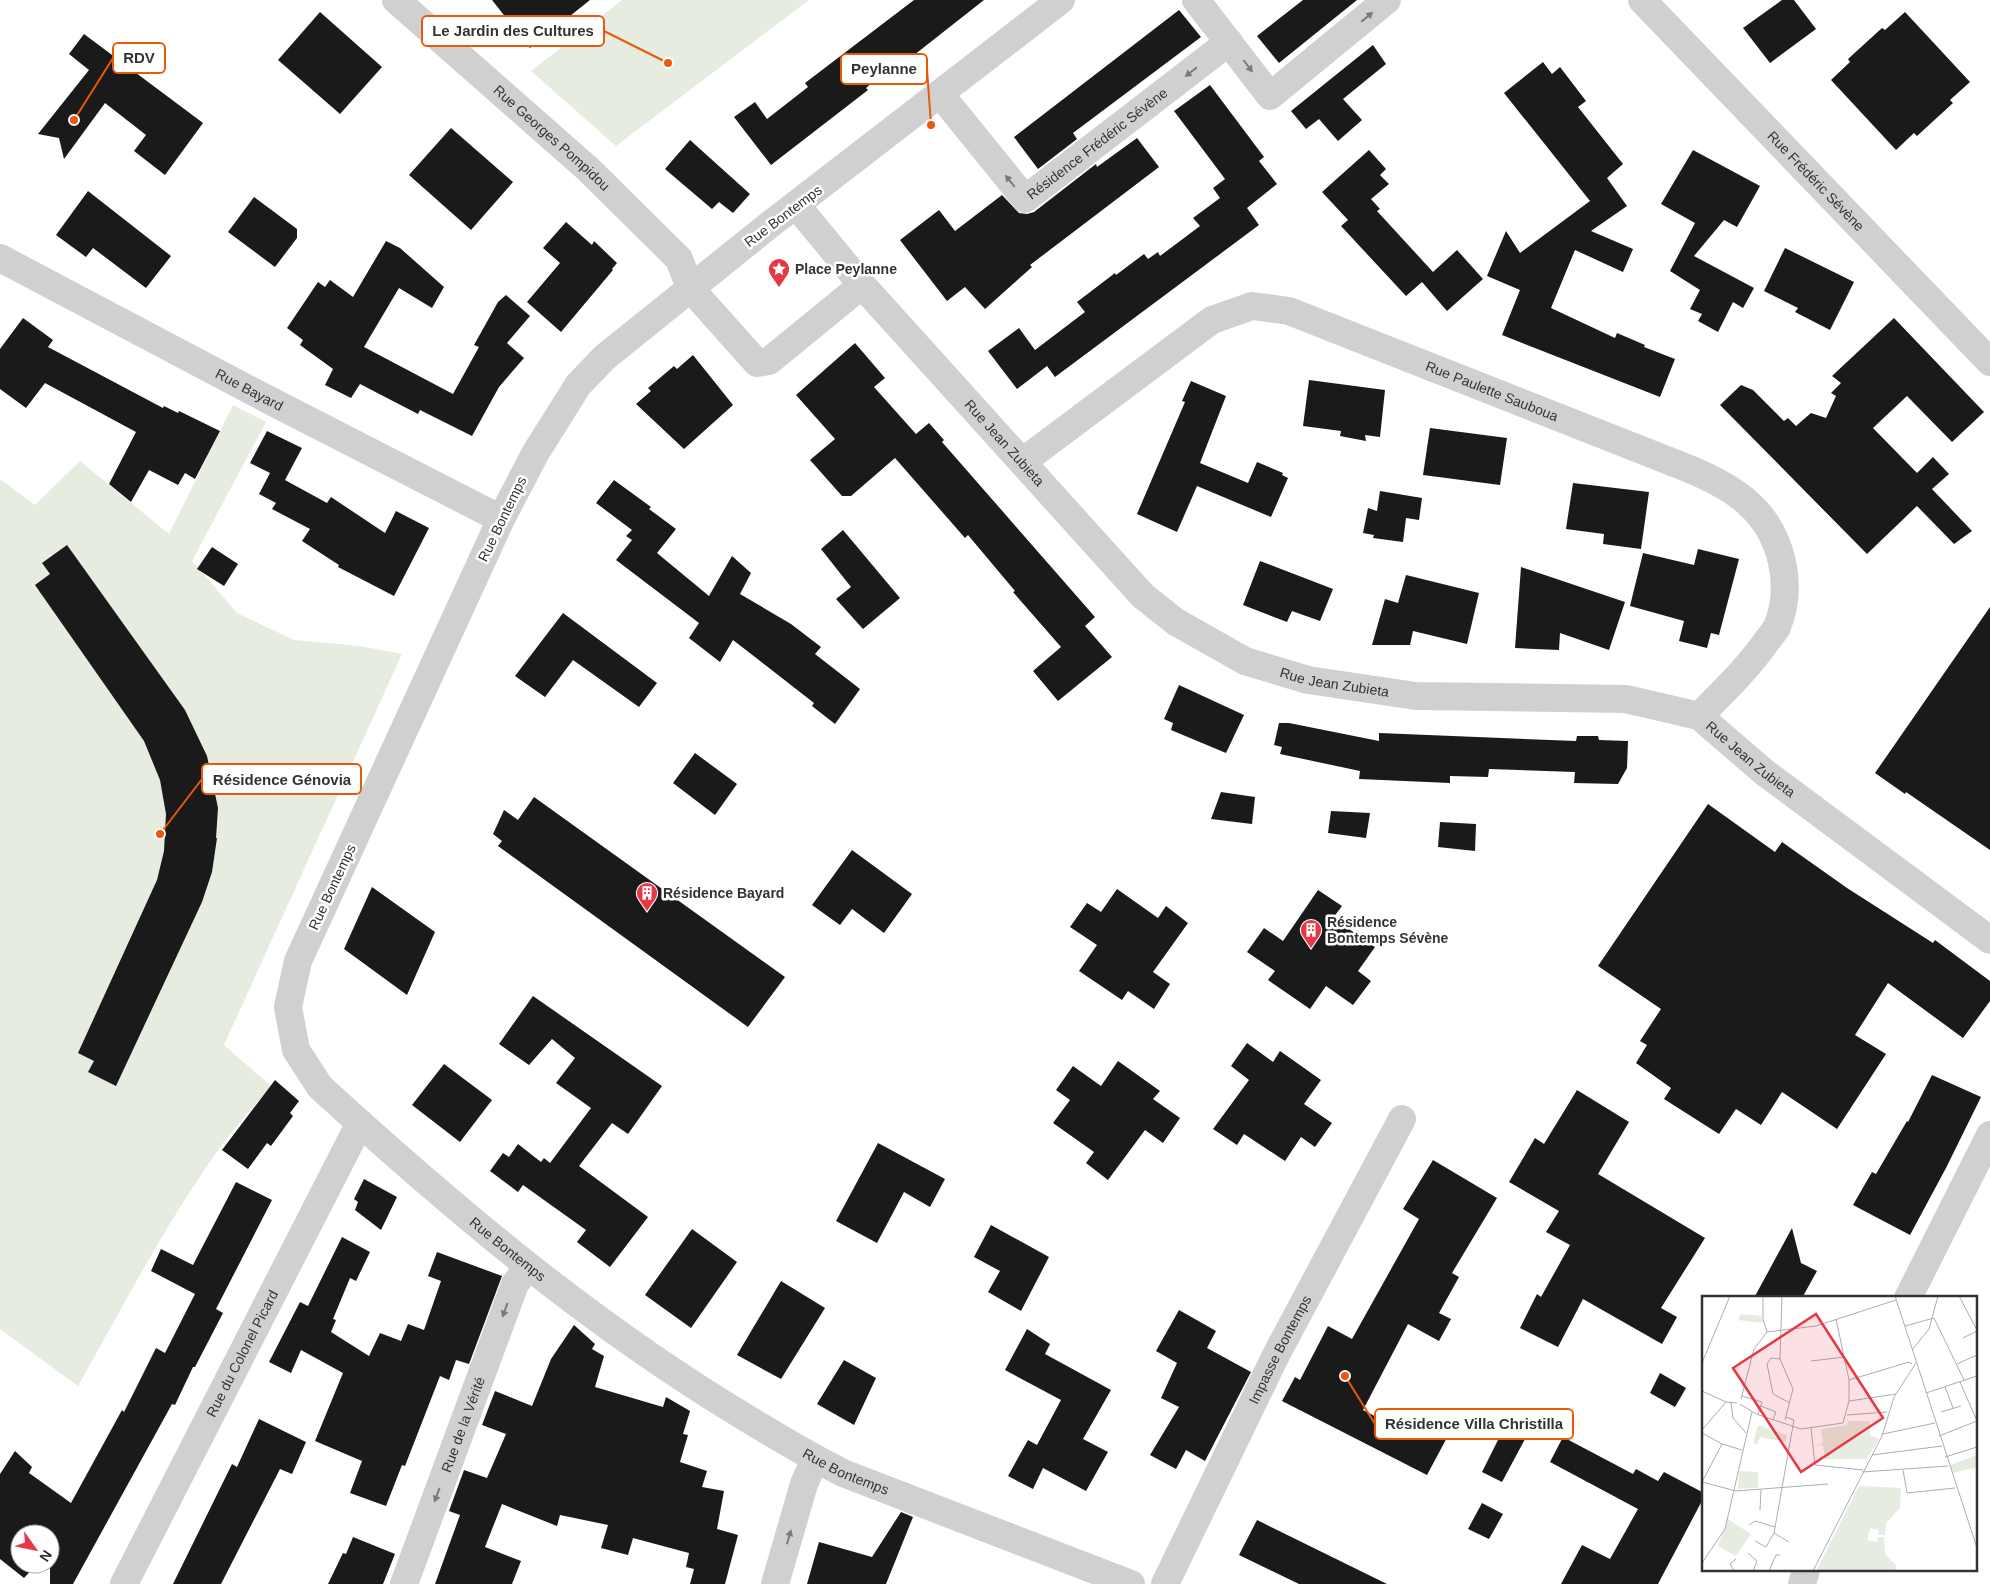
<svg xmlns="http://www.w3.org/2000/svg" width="1990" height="1584" font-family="Arial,sans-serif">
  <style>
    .green { fill: #e6ecdf }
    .building { fill: #1a1a1a }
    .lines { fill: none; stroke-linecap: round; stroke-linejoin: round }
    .minor { stroke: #d0d0d0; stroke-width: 28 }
    .oneway { fill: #7a7a7a }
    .labels { text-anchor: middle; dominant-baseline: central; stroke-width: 5; stroke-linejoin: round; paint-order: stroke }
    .street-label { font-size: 14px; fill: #333; stroke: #fff }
    .poi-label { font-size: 14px; font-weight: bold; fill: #333; stroke: #fff; text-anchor: start }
    .inset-road { fill: none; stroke: #adadad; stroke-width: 1 }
    .view { fill: #e63946; fill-opacity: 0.15; stroke: #e63946; stroke-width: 2.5 }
    .inset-edge { fill: none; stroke: #333; stroke-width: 2.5 }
    .leader { fill: none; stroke: #e8590c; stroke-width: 2 }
    .callout-dot { fill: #e8590c; stroke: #fff; stroke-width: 2 }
    .callout { fill: #fff; stroke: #e8590c; stroke-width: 2 }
    .callout-label { font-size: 15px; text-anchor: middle; font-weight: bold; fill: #333 }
  </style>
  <rect width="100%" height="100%" fill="#fff"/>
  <!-- green -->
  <g class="green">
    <path d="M622,0H809L616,146L531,71Z"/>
    <path d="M233,405L266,422L192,561L237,613L294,640L360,646L402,654L224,1045L271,1086C249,1112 226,1137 207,1166C159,1236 120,1312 78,1386L0,1329V479L35,505L80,461L169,534Z"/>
  </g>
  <!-- building -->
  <g class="building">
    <path d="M492,0H590L530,48Z"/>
    <path d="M914,0H984L909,59L906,55L866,88L868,90L771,165L734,117L755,102L767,119L808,87L805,83Z"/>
    <path d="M1303,0H1357L1279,63L1257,36Z"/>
    <path d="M1782,0H1794L1816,29L1770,63L1743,28Z"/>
    <path d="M1179,10L1201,37L1073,133L1077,139L1038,169L1014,137Z"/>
    <path d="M320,12L382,67L340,114L278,60Z"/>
    <path d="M1905,12L1970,82L1950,100L1953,103L1917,136L1914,133L1896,150L1831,80L1850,62L1848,59L1882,28L1885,30Z"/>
    <path d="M84,34L203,123L165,175L134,151L146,135L105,103L64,159L59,138L38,134L89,70L69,54Z"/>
    <path d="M1373,45L1386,64L1343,99L1362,120L1338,141L1319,119L1306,129L1291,111Z"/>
    <path d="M1543,62L1552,74L1560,67L1586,101L1578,107L1623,164L1607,178L1627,206L1591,231L1633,249L1623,272L1575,250L1551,308L1615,338L1617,333L1645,345L1644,347L1675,359L1660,397L1502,335L1520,290L1487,276L1506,231L1520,253L1590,201L1504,93Z"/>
    <path d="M1210,85L1264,157L1259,161L1277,184L1247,208L1259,225L1055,377L1047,366L1017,389L988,351L1019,328L1035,350L1085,312L1077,302L1115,273L1116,275L1144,254L1148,259L1158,252L1160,256L1200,226L1193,218L1220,198L1213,188L1225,179L1174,111Z"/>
    <path d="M451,128L513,182L471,230L409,175Z"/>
    <path d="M1137,138L1159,167L1030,265L1032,267L985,309L965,287L947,301L900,240L939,210L955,231L1002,195L1019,213L1027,214L1034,212L1096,164L1097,167Z"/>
    <path d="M690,140L750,194L733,213L719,202L712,209L665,169Z"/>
    <path d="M1369,150L1386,169L1380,175L1389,184L1371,199L1380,209L1377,211L1433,272L1457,250L1483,279L1447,311L1422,282L1406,296L1341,226L1348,220L1322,192Z"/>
    <path d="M1693,150L1760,186L1737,227L1724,220L1694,256L1754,288L1743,308L1733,302L1718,332L1698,321L1702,314L1690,309L1700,290L1670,271L1695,223L1661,204Z"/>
    <path d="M88,191L171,256L146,288L93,248L86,257L56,235Z"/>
    <path d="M254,197L297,229V238L275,267L228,232Z"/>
    <path d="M566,222L592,245L594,241L617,263L612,269L613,270L561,332L527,302L560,263L543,248Z"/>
    <path d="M386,241L400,248L444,287L432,308L399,288L364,347L453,394L479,347L474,345L498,302L506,295L530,316L507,343L524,358L499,387L472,436L420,410L418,414L360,384L351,398L325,385L333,369L300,345L303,340L287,328L318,282L325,287L330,280L353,297Z"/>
    <path d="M1785,248L1854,282L1830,330L1795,312L1798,308L1764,291Z"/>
    <path d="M23,318L53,340L48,347L163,408L164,406L178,413L179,411L220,431L195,479L185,473L178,485L149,470L131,502L109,484L136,432L45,383L26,408L0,389V349Z"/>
    <path d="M1894,318L1984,412L1952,442L1907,396L1873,428L1917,473L1933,457L1949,474L1932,489L1972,531L1954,544L1917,506L1867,554L1720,405L1741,385L1753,390L1784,421L1788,418L1796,426L1811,413L1826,418L1836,396L1831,393L1841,383L1832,376Z"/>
    <path d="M855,343L885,378L874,387L916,434L929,423L944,440L942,442L1095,617L1085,626L1112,657L1058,701L1033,671L1061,647L1013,592L1015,591L968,535L965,538L895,458L851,496H842L810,460L835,439L796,395Z"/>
    <path d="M693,355L733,405L684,449L636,404L651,391L648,388L674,366L677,369Z"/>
    <path d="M1309,380L1385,390L1380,437L1365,435L1366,441L1340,436L1341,431L1303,426Z"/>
    <path d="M1191,381L1226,396L1200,463L1248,483L1257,462L1283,473L1282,475L1288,478L1271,517L1197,486L1177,532L1137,514L1185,402L1182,401Z"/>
    <path d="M1430,428L1507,438L1500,485L1423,475Z"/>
    <path d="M267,431L302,448L285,480L327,503L331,497L385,533L396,511L429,528L394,596L338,567L339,565L302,541L310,529L272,509L276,503L259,494L270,473L250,463Z"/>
    <path d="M614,480L651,507L649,509L676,529L657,553L709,596L732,556L751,573L740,594L791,624L821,647L815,654L860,689L835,724L812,706L814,703L733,640L720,662L689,638L699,623L616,560L632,540L626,536L632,530L596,503Z"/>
    <path d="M1573,483L1649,492L1641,549L1603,544L1604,534L1566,529Z"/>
    <path d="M1380,491L1422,498L1419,520L1406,518L1403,542L1373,538L1374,535L1363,533L1368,508L1377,511Z"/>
    <path d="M843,530L900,598L863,629L836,599L851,587L821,549Z"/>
    <path d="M67,545L185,710L207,756L218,808L216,838H217L212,872L202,902L116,1086L88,1072L94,1061L78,1053L157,880L164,851L166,814L160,780L144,741L35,585L50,574L42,563Z"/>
    <path d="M212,547L238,564L224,586L197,569Z"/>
    <path d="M1698,549L1739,559L1719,635L1711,633L1707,648L1679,641L1684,621L1630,606L1643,553L1694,565Z"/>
    <path d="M1260,561L1333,589L1320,621L1292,611L1287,622L1243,605Z"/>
    <path d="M1521,567L1625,602L1609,650L1560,633L1559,650L1515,648Z"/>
    <path d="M1406,575L1479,593L1467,644L1413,631L1410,645H1372L1385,599L1398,603Z"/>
    <path d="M1990,607V850L1906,792L1905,794L1875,773Z"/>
    <path d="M563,613L657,683L639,707L573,660L545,697L515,676Z"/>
    <path d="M1179,685L1244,715L1226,753L1171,730L1173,723L1164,719Z"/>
    <path d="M1279,723H1289L1379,741V733L1576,741L1577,736H1598L1599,740L1628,741L1627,768L1618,784L1574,783L1575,772L1489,769L1488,777L1450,776V783L1359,779L1360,771L1280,754L1282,747L1274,745Z"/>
    <path d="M695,753L737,784L715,815L673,783Z"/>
    <path d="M1221,792L1255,797L1252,824L1211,819Z"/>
    <path d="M534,797L785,977L748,1027L498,846L502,841L493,834L504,810L518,820Z"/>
    <path d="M1708,804L1775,852L1782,842L1847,888L1933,943L1935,940L1990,981V1001L1963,1038L1888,983L1855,1035L1886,1054L1837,1129L1782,1092L1761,1125L1736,1109L1719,1134L1664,1099L1671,1088L1636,1063L1647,1045L1640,1041L1661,1009L1598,966Z"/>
    <path d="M1331,811L1370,813L1366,838L1328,833Z"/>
    <path d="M1440,822L1476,824L1475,851L1438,847Z"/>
    <path d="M852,850L912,894L884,933L852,909L840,925L812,905Z"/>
    <path d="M372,887L435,932L407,995L344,949Z"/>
    <path d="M1117,889L1158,918L1166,906L1188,923L1153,972L1170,984L1154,1009L1128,991L1122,1000L1079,971L1097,945L1070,927L1087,903L1101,912Z"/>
    <path d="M1318,890L1342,906L1333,918L1375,947L1358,971L1371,981L1353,1005L1326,986L1310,1009L1268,980L1275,971L1247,952L1264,928L1283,941Z"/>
    <path d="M533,996L662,1086L628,1134L612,1123L579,1166L648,1217L610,1267L577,1242L586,1230L523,1185L518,1192L490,1171L503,1153L509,1157L518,1144L541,1162L544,1158L550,1163L591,1108L556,1083L575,1058L552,1039L529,1065L499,1044Z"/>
    <path d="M1247,1043L1273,1062L1280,1051L1321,1080L1304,1104L1332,1123L1315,1147L1301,1137L1285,1161L1244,1134L1237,1145L1213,1129L1249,1080L1231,1066Z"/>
    <path d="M1118,1061L1160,1091L1153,1099L1180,1118L1163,1143L1145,1130L1108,1180L1086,1163L1094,1152L1053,1123L1070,1100L1056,1090L1073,1066L1101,1086Z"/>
    <path d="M444,1064L492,1100L460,1142L412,1105Z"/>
    <path d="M1932,1075L1981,1097L1946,1168L1910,1235L1853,1205L1872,1172L1876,1174L1907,1121L1908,1122Z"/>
    <path d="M275,1080L299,1101L290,1113L293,1116L271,1146L267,1143L248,1169L222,1150Z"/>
    <path d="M1577,1090L1629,1122L1598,1174L1705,1238L1661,1308L1677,1317L1662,1344L1583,1299L1558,1347L1520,1328L1537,1294L1541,1297L1570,1245L1546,1232L1559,1211L1509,1182L1535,1138L1544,1144Z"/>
    <path d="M878,1143L945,1179L930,1207L904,1192L877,1243L836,1221Z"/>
    <path d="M1433,1160L1497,1198L1452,1273L1459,1277L1439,1313L1451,1319L1439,1341L1408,1324L1363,1410L1405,1432L1414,1414L1450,1432L1427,1475L1282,1401L1295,1377L1300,1380L1328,1326L1352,1339L1419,1219L1403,1209Z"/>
    <path d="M364,1179L397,1197L381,1230L355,1210L358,1202L354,1199Z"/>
    <path d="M236,1182L272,1200L216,1309L223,1313L195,1367H193L175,1405L172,1404L73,1584H50V1534H20V1564H37L24,1578L0,1559V1474L15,1451L32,1467L29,1473L71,1503L122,1410L124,1412L156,1348L165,1353L195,1294L151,1271L161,1249L193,1265Z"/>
    <path d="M991,1225L1049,1257L1021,1311L988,1292L1000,1271L974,1257Z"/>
    <path d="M1792,1228L1801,1263L1817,1271L1802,1298H1754Z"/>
    <path d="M692,1229L737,1262L691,1328L645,1295Z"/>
    <path d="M342,1237L370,1252L356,1281L350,1278L333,1319L336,1320L331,1332L369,1356L380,1333L401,1341L408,1324L424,1330L441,1281L428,1276L437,1252L502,1276L469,1364L456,1360L449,1380L440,1376L405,1466L402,1465L386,1506L350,1493L362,1461L315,1441L343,1373L301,1350L291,1373L269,1362L300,1302L308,1306Z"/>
    <path d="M781,1281L825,1308L781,1379L737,1355Z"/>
    <path d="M1179,1310L1216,1331L1207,1348L1251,1372L1205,1461L1186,1450L1176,1469L1150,1455L1179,1407L1161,1398L1177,1363L1156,1351Z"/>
    <path d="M574,1325L595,1344L592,1349L604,1356L595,1387L663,1407L666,1397L690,1411L683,1434L688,1435L680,1462L707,1471L702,1487L724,1491L717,1529L738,1535L725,1584H690L694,1569L686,1567L689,1553L633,1538L628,1555L601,1548L608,1525L560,1515L557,1526L502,1504L485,1547L521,1561L512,1584H435L460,1515L449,1511L464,1470L487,1478L506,1434L482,1425L495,1391L532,1406L551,1359Z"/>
    <path d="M1027,1329L1050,1344L1045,1354L1111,1390L1083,1439L1108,1452L1086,1491L1043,1468L1033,1489L1008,1476L1028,1440L1037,1445L1061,1400L1005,1370Z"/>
    <path d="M844,1360L876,1378L854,1425L817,1404Z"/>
    <path d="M1660,1373L1686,1388L1675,1407L1650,1393Z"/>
    <path d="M259,1419L306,1442L292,1474L280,1469L221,1584H173L232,1464L237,1467Z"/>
    <path d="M1504,1428L1525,1439L1502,1482L1482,1472Z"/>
    <path d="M1563,1437L1633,1474L1636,1469L1658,1481L1664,1472L1704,1493V1497L1658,1584H1561L1582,1545L1610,1559L1638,1509L1550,1462Z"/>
    <path d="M1482,1503L1503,1514L1489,1539L1468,1529Z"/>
    <path d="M901,1512L913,1517L886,1584H807L819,1542L872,1557Z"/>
    <path d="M1257,1520L1387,1584H1299L1239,1555Z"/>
    <path d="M353,1537L395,1554L383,1584H328L343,1553L346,1554Z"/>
  </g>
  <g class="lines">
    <!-- minor -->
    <g class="minor">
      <path id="s1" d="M396,0L588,169L679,259L690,288L757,363L769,361L862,285"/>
      <path id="s2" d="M1061,0L768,226L605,357L578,385L570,398L536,452L501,519L298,961L288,1007L296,1050L320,1087C455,1210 591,1325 748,1419C779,1438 810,1456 843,1473L1131,1584"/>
      <path d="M1196,0L1270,96L1387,0"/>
      <path id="s3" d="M1642,0L1990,362"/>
      <path id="s4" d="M940,94L1025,199L1229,42"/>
      <path id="s5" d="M797,206L862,285L1143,596L1176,622L1245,661L1308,680L1416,696L1626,699L1699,716L1764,772L1990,940"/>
      <path id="s6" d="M0,258L265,398L501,519"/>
      <path id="s7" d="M1022,462L1212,320L1252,306L1289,311L1687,468C1709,477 1732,488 1749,504C1782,534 1794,585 1777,627C1774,632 1770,637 1766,642C1747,669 1723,692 1699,716"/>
      <path d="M1908,1298L1990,1135"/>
      <path id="s8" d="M124,1584L360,1123"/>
      <path id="s9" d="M404,1584L515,1284L528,1267"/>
      <path d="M775,1584L804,1484L815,1459"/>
      <path id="s10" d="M1165,1584L1276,1355L1402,1119"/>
      <path d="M1802,1584L1806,1570"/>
    </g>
  </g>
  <!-- one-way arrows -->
  <defs><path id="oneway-solid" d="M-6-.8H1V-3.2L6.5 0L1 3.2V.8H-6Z" transform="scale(1.25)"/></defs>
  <g class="oneway">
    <use href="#oneway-solid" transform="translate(1367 17) rotate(-40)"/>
    <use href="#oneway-solid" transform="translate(1248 66) rotate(53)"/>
    <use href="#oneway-solid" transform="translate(1191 72) rotate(142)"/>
    <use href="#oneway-solid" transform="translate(1010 181) rotate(-129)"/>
    <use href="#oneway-solid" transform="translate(505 1310) rotate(110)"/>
    <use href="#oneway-solid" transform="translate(437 1495) rotate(110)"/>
    <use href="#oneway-solid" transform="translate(789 1537) rotate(-74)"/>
  </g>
  <!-- icons -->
  <defs>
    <g id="sight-pin" transform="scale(1.125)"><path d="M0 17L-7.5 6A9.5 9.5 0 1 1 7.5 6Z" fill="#e63946" stroke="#fff"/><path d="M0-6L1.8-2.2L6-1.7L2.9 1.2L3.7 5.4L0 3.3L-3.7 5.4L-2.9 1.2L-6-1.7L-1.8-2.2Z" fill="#fff"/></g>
    <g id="building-pin" transform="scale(1.125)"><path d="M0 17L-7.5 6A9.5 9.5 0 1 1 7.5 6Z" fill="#e63946" stroke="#fff"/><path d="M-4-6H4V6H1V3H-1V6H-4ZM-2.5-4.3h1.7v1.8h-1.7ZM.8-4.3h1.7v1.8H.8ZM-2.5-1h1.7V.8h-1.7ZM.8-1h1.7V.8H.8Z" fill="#fff"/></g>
  </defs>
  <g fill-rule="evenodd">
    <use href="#sight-pin" x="779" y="269"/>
    <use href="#building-pin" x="647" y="893"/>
    <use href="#building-pin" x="1311" y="930"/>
  </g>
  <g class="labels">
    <!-- street labels -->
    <g class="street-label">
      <text stroke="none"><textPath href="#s1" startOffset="208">Rue Georges Pompidou</textPath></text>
      <text stroke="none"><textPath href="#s4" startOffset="226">Résidence Frédéric Sévène</textPath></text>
      <text stroke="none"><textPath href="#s3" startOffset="251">Rue Frédéric Sévène</textPath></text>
      <text transform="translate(783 216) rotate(-37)">Rue Bontemps</text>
      <text stroke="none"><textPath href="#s6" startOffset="282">Rue Bayard</textPath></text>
      <text stroke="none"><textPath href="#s7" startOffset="535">Rue Paulette Sauboua</textPath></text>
      <text stroke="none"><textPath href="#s5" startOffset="315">Rue Jean Zubieta</textPath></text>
      <text transform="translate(502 519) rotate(-64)">Rue Bontemps</text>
      <text stroke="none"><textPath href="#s5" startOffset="735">Rue Jean Zubieta</textPath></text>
      <text stroke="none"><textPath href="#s5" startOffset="1170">Rue Jean Zubieta</textPath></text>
      <text transform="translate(332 887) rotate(-65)">Rue Bontemps</text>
      <text stroke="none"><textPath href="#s2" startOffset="1642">Rue Bontemps</textPath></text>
      <text stroke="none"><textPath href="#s10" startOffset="261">Impasse Bontemps</textPath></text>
      <text stroke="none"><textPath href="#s8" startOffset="259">Rue du Colonel Picard</textPath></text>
      <text stroke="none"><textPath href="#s9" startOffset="170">Rue de la Vérité</textPath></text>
      <text stroke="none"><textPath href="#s2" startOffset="2048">Rue Bontemps</textPath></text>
    </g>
    <!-- poi labels -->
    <g class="poi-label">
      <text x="795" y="269">Place Peylanne</text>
      <text x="663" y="893">Résidence Bayard</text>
      <text x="1327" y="922">Résidence<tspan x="1327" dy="16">Bontemps Sévène</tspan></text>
    </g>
  </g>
  <!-- overview -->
  <g transform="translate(1702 1296)">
    <rect width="275" height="275" fill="#fff"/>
    <path d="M39,18L59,20L61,27L36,24ZM146,125H168V139L177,143L165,163H123L121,149L112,150L121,147L119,133L145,129ZM56,129L85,139L84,146L58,141L55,149L51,147ZM275,159V171L251,177L248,169ZM37,175L56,176V192L36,193ZM157,190L199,192L198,212L184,227L183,239H176L177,234L168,232L165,244L175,246L176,241H182L183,258L194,269L193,275H114ZM26,223L49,238L34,260L16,250Z" fill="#e6ecdf"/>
    <path class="inset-road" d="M61,0V23L65,36M80,0L78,63L91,93L83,124M193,0L275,252M257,0L275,34M232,22L262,84M203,30L232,22M261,42L275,35M210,54L227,33L236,0M78,63L69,62L65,68L71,98L88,107M109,65L143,61M0,67L28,0M255,68L275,59M147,84L207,66L210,68M258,86L275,125M243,91L251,112M0,95L24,106L35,107M224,97L275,80M40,100L60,106L56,118M39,103L52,53L65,36L114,30L194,4M147,105L194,98M29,107L31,122L44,137M38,108L54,118L99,133L141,127L147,105V84L134,23M59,110L74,116L71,124M239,116L259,110M145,119L185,116M109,132L113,169L161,174M0,134L24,106M0,137L20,148L0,186L34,195L126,188M181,138L233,127M237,140L275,125M20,148L40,154M170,159L240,150M243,161L275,151M201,174L205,197L253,192M160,176L246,170M58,214L59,194M47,229L53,225L73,231M72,237L87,246M53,245L64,251L72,237L92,124L84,121M46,257L55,265L51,275M0,267L23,233L50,116M32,275L28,268L34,263M67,275L74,259H78M111,275L180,140L192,101L214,67"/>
    <path class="view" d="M114,18L181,122L99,176L31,72Z"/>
    <rect width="275" height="275" class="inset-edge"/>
  </g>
  <!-- callouts -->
  <path class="leader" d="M668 63L604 31M74 120L113 58M931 125L927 69M160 834L202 779M1345 1376L1375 1424"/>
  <g class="callout-dot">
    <circle cx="668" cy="63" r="5"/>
    <circle cx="74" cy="120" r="5"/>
    <circle cx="931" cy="125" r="5"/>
    <circle cx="160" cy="834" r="5"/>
    <circle cx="1345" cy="1376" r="5"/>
  </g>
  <g class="callout">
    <rect x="422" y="16" width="182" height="30" rx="5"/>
    <rect x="113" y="43" width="52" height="30" rx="5"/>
    <rect x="841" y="54" width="86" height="30" rx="5"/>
    <rect x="202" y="764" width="159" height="30" rx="5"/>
    <rect x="1375" y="1409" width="198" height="30" rx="5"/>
  </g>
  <g class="callout-label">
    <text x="513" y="36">Le Jardin des Cultures</text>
    <text x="139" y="63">RDV</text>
    <text x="884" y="74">Peylanne</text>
    <text x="282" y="785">Résidence Génovia</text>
    <text x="1474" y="1429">Résidence Villa Christilla</text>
  </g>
  <!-- north arrow -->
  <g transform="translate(35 1549) rotate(123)"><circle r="24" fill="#ffffff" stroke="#adadad"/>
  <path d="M0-4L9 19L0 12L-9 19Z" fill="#e63946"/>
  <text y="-8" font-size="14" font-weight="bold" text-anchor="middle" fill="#333333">N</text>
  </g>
</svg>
